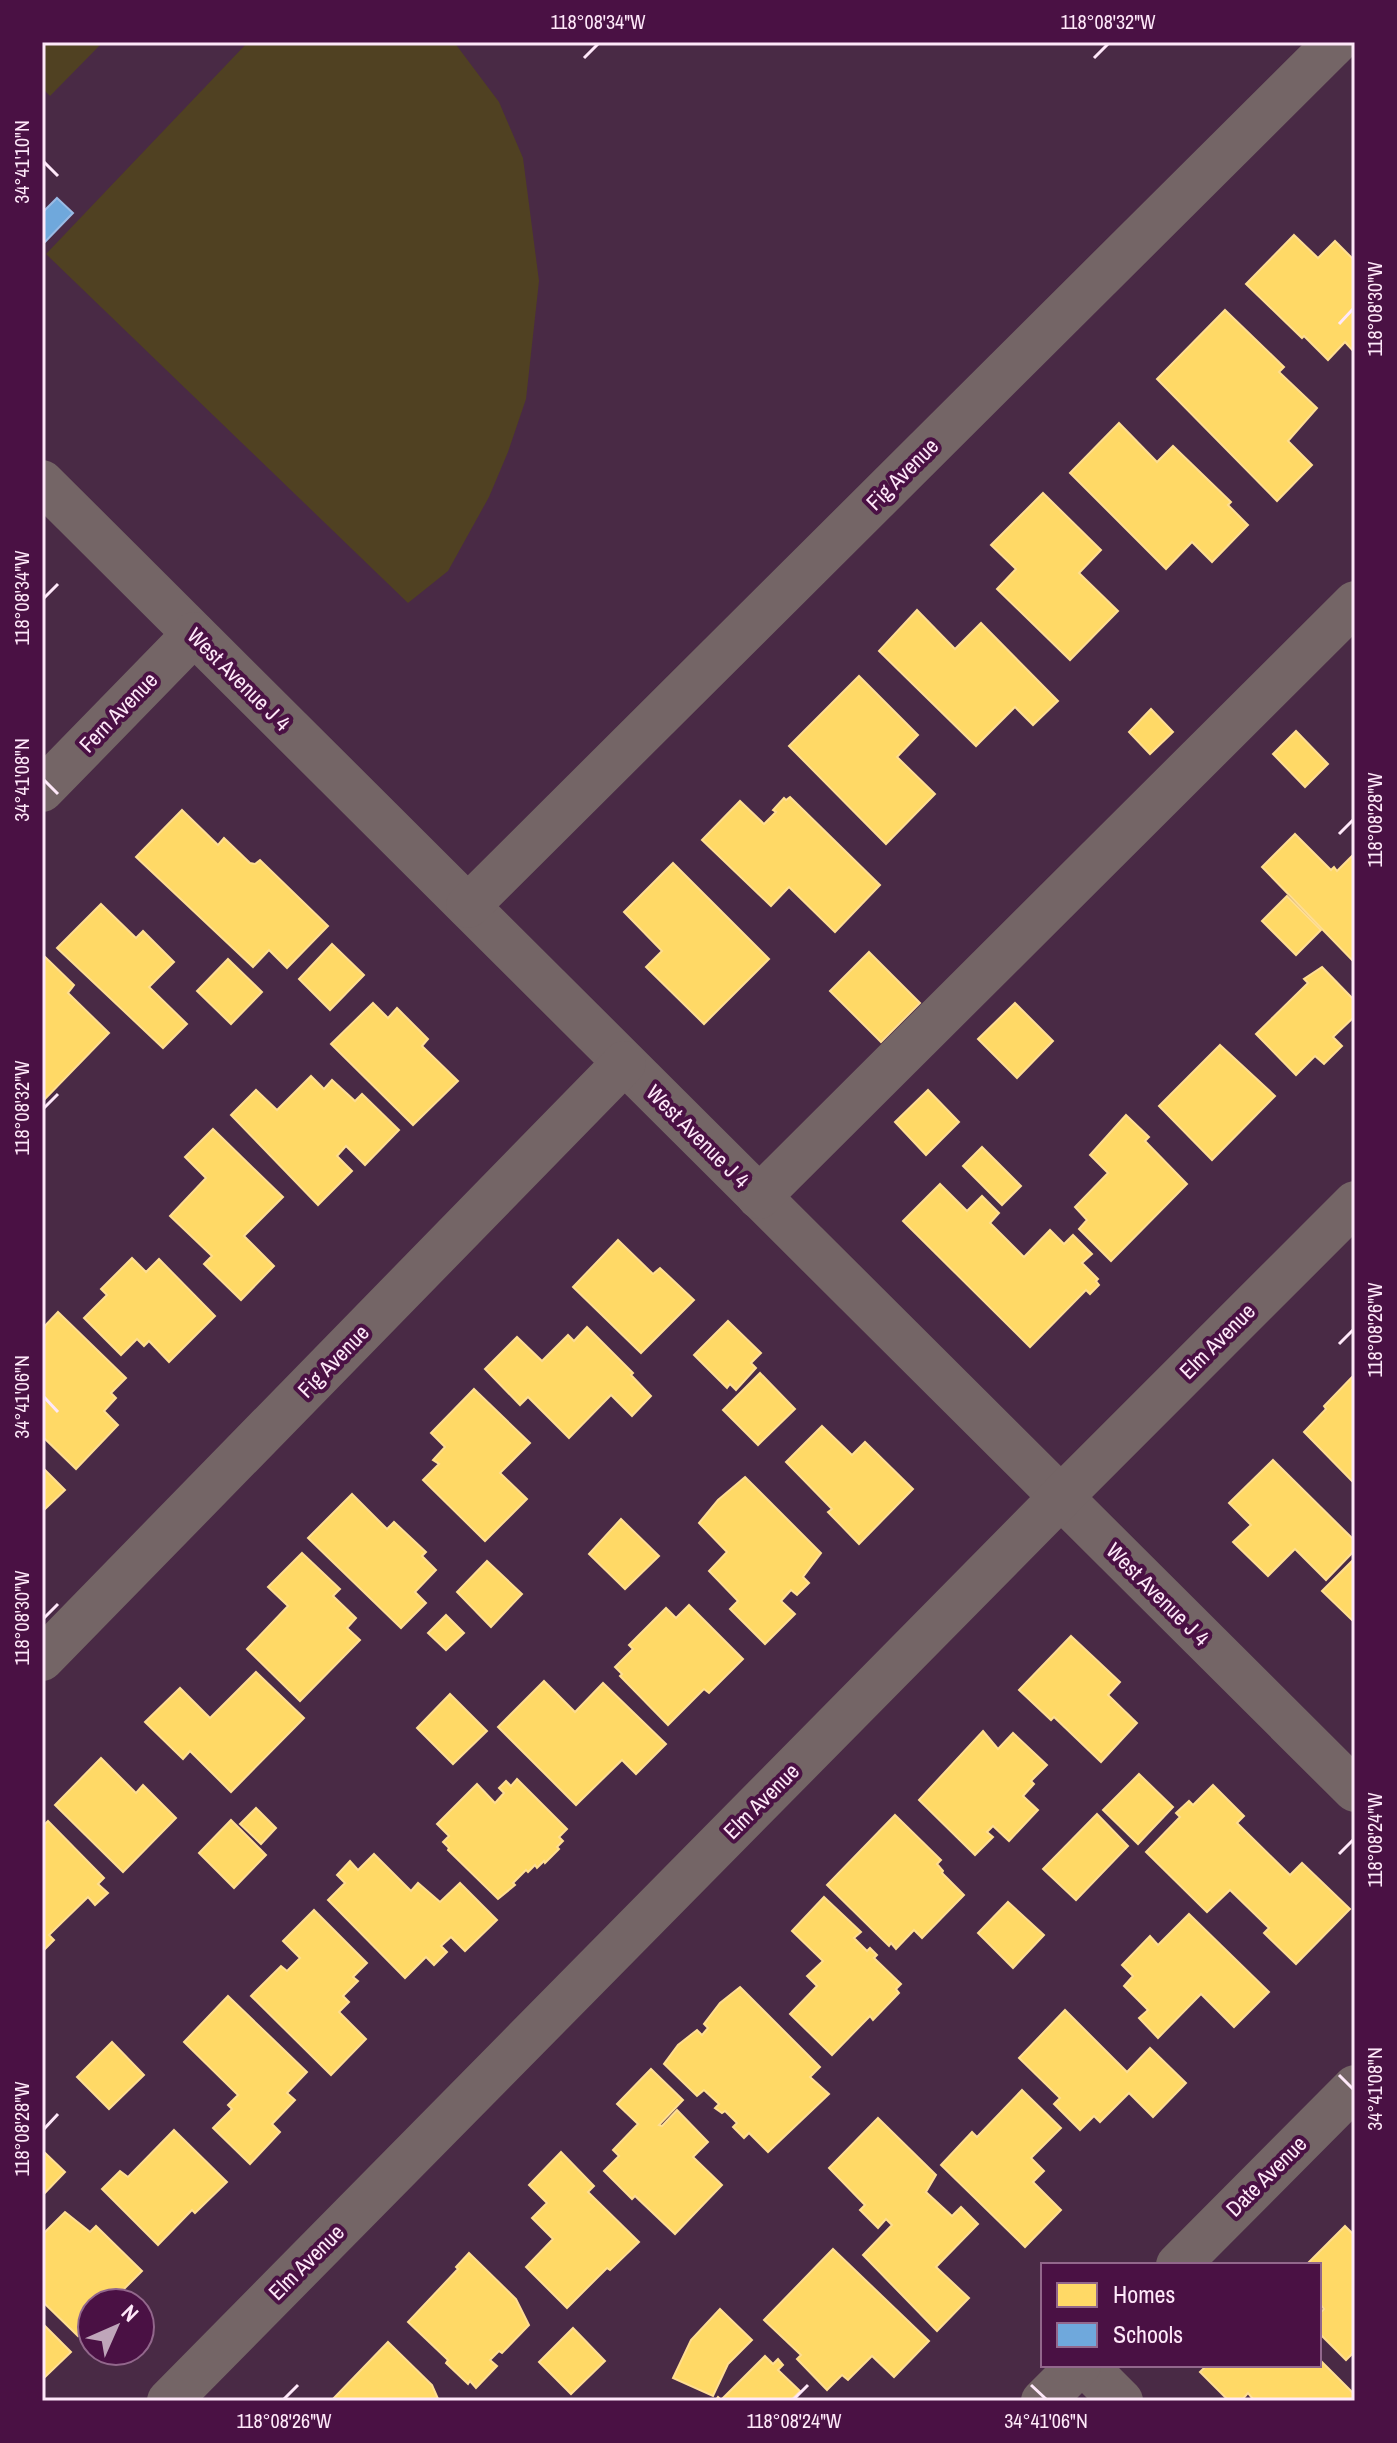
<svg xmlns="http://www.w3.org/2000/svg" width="1397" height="2443" font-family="'Archivo Narrow',sans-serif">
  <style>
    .green { fill: #504122 }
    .homes { fill: #ffd966; stroke: #ffde92; stroke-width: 2 }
    .schools { fill: #6fa8dc; stroke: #9abbe5; stroke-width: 2 }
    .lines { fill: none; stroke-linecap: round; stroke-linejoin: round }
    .minor { stroke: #746566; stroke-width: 44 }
    .ticks { fill: none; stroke: #fee8f9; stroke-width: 3 }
    .labels { text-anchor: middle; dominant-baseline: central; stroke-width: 8; stroke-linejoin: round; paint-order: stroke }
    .street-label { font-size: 22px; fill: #fee8f9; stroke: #4a1144 }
    .neatline { fill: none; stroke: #fee8f9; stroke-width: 3 }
    .ticks-label { font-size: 20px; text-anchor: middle; fill: #fee8f9 }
  </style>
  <rect width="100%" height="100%" fill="#492a45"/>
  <!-- green -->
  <g class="green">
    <path d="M42,42H103L50,96L42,88Z"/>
    <path d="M248,42H454L499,102L523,158L539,281L526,399L508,452L489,497L448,571L408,603L46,254Z"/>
  </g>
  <!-- homes -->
  <g class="homes">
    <path d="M1294,235L1318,258L1335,241L1355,261V353L1345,342L1328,360L1304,336L1302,338L1246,284Z"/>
    <path d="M1225,310L1284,367L1279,372L1317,408L1288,441L1312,465L1277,501L1157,379Z"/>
    <path d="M1119,423L1157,462L1173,446L1231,502L1228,505L1248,525L1212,562L1192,542L1166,569L1070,473Z"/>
    <path d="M1043,493L1101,550L1079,573L1118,611L1070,660L997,589L1016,569L991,545Z"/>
    <path d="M917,610L955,649L981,623L1058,701L1033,725L1015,707L976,746L879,651Z"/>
    <path d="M859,676L918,735L897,757L935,794L886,844L789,746Z"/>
    <path d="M1151,709L1173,732L1150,754L1129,732Z"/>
    <path d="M1296,731L1328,764L1305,787L1273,754Z"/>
    <path d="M790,797L880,885L835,932L789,887L771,906L702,840L740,801L764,824L776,812L773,810L784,798L786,800Z"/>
    <path d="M182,810L218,845L224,838L250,863L255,864L260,860L328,926L287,968L269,950L253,967L136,857Z"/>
    <path d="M1295,834L1331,870L1334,867L1337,871L1355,853V963L1262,867Z"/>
    <path d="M673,863L769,959L704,1024L646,967L662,951L624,912Z"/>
    <path d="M1287,896L1321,930L1296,955L1262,921Z"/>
    <path d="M101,904L136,938L143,931L174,962L149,987L187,1024L163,1048L57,948Z"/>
    <path d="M332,944L364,975L330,1010L299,979Z"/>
    <path d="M869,952L920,1003L881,1042L830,991Z"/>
    <path d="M42,954L74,985L68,993L109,1033L45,1099L42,1097Z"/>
    <path d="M228,959L262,992L231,1024L197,991Z"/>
    <path d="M1322,967L1355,1001V1016L1333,1037L1342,1046L1324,1064L1315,1056L1296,1075L1256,1034L1308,983L1304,979Z"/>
    <path d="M373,1003L388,1018L397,1008L428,1039L422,1046L458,1081L413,1125L331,1044Z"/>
    <path d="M1015,1003L1053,1041L1017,1078L978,1039Z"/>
    <path d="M1220,1045L1275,1096L1212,1160L1159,1106Z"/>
    <path d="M311,1076L324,1089L332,1080L355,1101L362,1094L399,1130L365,1165L346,1146L337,1156L352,1171L318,1205L231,1115L256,1090L277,1110Z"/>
    <path d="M928,1090L959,1122L926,1155L895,1122Z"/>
    <path d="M1126,1115L1149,1137L1145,1141L1187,1184L1111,1261L1079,1229L1087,1220L1075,1207L1108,1173L1090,1155Z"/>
    <path d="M213,1129L283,1197L244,1236L274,1266L241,1300L204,1264L212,1256L170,1216L206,1178L185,1157Z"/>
    <path d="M982,1147L1021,1186L1002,1205L963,1166Z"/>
    <path d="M940,1184L967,1211L982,1196L999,1213L990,1223L1024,1257L1050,1230L1064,1244L1073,1235L1092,1254L1082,1263L1098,1279L1096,1281L1099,1285L1090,1294L1086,1290L1030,1347L903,1221Z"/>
    <path d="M618,1240L653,1274L660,1268L694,1300L641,1353L573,1287Z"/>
    <path d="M132,1258L146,1272L159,1259L215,1316L169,1362L149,1341L144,1346L137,1339L121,1355L84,1318L107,1295L101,1289Z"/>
    <path d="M58,1312L126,1378L111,1393L116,1398L104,1411L118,1425L76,1469L42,1436V1329Z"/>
    <path d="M728,1321L761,1353L751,1363L756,1368L736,1390L730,1384L727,1388L694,1355Z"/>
    <path d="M587,1327L633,1373L631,1375L651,1396L632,1416L611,1395L569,1438L528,1397L520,1405L485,1369L517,1337L542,1361L568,1335L574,1341Z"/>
    <path d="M760,1373L795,1409L758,1445L723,1410Z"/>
    <path d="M1355,1374V1480L1353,1482L1304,1432L1326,1409L1324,1406Z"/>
    <path d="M474,1389L530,1443L500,1473L527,1499L485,1541L423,1480L439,1464L433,1460L445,1447L431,1433Z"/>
    <path d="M822,1426L852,1455L865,1442L913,1489L859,1544L828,1512L832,1509L786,1462Z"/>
    <path d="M1273,1460L1355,1541V1550L1326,1580L1295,1549L1268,1576L1233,1542L1251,1525L1229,1503Z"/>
    <path d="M42,1467L65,1490L42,1512Z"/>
    <path d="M745,1477L821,1553L803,1577L809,1583L797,1595L791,1590L781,1601L795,1614L765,1644L730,1609L738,1601L709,1571L727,1552L699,1523L718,1500Z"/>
    <path d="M352,1494L387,1529L394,1522L426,1552L422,1556L436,1570L415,1592L426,1603L401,1628L308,1538Z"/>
    <path d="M621,1519L659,1556L625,1589L589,1554Z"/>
    <path d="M302,1553L340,1589L333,1596L356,1618L347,1628L360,1640L300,1701L247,1649L288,1606L268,1587Z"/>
    <path d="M1355,1558V1623L1322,1591Z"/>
    <path d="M487,1561L522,1594L491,1627L457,1592Z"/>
    <path d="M689,1605L743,1659L709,1693L704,1689L668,1725L620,1676L622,1674L615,1667L633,1649L629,1645L666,1608L676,1618Z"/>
    <path d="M446,1615L464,1633L446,1650L428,1633Z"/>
    <path d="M1071,1636L1120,1682L1108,1695L1137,1723L1101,1762L1054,1717L1051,1720L1019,1690Z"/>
    <path d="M256,1672L304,1718L231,1792L190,1751L183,1759L145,1722L180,1688L210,1718Z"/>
    <path d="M544,1681L575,1712L603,1683L666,1744L636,1774L622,1760L576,1805L498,1727Z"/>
    <path d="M450,1694L487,1731L453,1764L417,1728Z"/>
    <path d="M983,1731L998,1749L1013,1733L1047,1765L1031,1781L1034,1784L1023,1796L1038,1810L1009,1841L993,1826L987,1832L993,1837L975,1855L919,1800Z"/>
    <path d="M101,1758L136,1793L143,1785L176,1818L123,1872L55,1805Z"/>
    <path d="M1139,1774L1173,1807L1138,1844L1103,1810Z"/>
    <path d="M517,1779L567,1829L559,1837L563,1841L557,1847L559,1849L545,1863L544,1861L537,1868L535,1865L528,1872L526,1870L513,1883L515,1885L498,1899L448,1850L449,1848L443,1842L449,1836L437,1824L477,1784L495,1803L504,1793L499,1788L506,1781L511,1786Z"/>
    <path d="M1213,1785L1244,1816L1237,1823L1290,1875L1302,1863L1350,1909L1296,1964L1264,1933L1269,1928L1230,1890L1207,1912L1146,1852L1180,1817L1176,1813L1189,1801L1193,1805Z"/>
    <path d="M256,1808L276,1828L261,1844L240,1824Z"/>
    <path d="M1097,1814L1128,1846L1076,1900L1043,1869Z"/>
    <path d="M895,1815L941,1860L937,1864L943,1871L942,1873L964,1895L922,1938L914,1930L896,1949L891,1943L889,1946L827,1885Z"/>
    <path d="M231,1820L266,1855L234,1888L199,1853Z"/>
    <path d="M48,1821L104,1878L98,1884L108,1893L95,1905L88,1897L49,1935L54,1940L42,1952V1827Z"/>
    <path d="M374,1854L411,1891L418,1883L440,1902L460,1883L497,1920L465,1951L451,1937L441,1946L447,1952L434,1965L426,1957L405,1978L328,1900L345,1883L337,1875L350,1861L358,1870Z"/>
    <path d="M824,1897L861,1932L854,1938L867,1951L870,1948L877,1955L874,1958L901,1984L896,1989L899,1993L873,2020L870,2016L832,2055L790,2014L817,1986L807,1976L823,1961L792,1931Z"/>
    <path d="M1008,1902L1044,1935L1013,1968L978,1933Z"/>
    <path d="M314,1910L367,1963L353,1977L358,1981L343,1996L349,2002L339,2012L366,2039L331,2075L251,1996L281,1966L287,1971L300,1958L283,1941Z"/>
    <path d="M1189,1914L1269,1992L1234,2027L1201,1994L1158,2038L1139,2018L1148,2010L1124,1986L1133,1976L1122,1965L1150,1936L1158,1945Z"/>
    <path d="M740,1987L820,2067L810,2077L829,2094L768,2152L749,2133L744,2138L733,2127L737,2123L725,2111L722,2113L715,2108L719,2104L704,2090L697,2096L664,2064L678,2045L697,2030L702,2035L708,2028L704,2024L720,2003Z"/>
    <path d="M228,1996L307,2072L287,2093L295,2100L272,2124L280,2132L250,2164L213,2128L232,2109L228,2105L238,2095L184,2042Z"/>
    <path d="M1065,2010L1127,2072L1150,2048L1186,2083L1153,2117L1129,2093L1100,2122L1094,2116L1080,2130L1054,2104L1060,2098L1019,2058Z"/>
    <path d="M112,2042L144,2075L109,2109L77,2077Z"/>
    <path d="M651,2069L683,2100L659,2125L662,2126L677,2110L708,2142L693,2157L722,2185L675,2234L635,2196L632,2199L604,2171L619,2156L613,2150L638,2124L617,2104Z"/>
    <path d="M1022,2090L1061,2128L1031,2158L1044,2171L1033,2182L1061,2210L1025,2247L941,2165L972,2132L977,2137Z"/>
    <path d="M878,2118L936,2175L926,2192L952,2216L961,2207L978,2224L936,2267L969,2298L937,2331L863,2255L892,2225L886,2219L878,2228L860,2210L865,2205L829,2168Z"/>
    <path d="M174,2130L227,2182L195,2213L192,2210L158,2245L102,2189L120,2171L128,2177Z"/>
    <path d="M42,2150L65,2172L42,2196Z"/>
    <path d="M561,2152L594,2186L588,2192L639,2242L610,2270L607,2268L567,2308L526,2267L553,2239L532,2218L547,2203L529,2185Z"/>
    <path d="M65,2212L90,2232L96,2226L142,2271L110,2303H92V2322L78,2336L42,2301V2235Z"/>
    <path d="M1345,2226L1355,2236V2351L1346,2360L1319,2333V2314L1324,2309L1319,2303V2265H1306Z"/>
    <path d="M833,2249L929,2341L894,2377L872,2356L848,2380L842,2375L827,2390L797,2359L801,2355L764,2320Z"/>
    <path d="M469,2253L516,2299L529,2325L502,2353L499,2351L490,2360L497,2366L476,2388L470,2381L468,2384L446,2363L448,2360L408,2322L458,2269L456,2267Z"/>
    <path d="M720,2309L752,2340L728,2364L713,2396L673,2378L691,2340Z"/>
    <path d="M42,2323L71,2352L42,2380Z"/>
    <path d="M573,2328L605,2361L571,2394L539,2362Z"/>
    <path d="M388,2342L432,2385L439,2401H331Z"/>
    <path d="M765,2356L773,2364L778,2359L783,2365L778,2370L800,2391L790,2401H715L718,2397L721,2400Z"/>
    <path d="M1319,2359L1355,2395V2401H1251L1253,2399L1248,2393L1241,2401H1229L1200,2372L1207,2365H1319Z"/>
  </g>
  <!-- schools -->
  <path class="schools" d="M57,198L73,213L42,245V213Z"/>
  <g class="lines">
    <!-- minor -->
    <g class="minor">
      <path d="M42,482L1355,1790"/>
      <path d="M42,790L194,634"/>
      <path d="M468,906L1336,42"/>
      <path d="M759,1197L1355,603"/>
      <path d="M42,1659L624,1063"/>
      <path d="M1178,2265L1355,2087"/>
      <path d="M1085,2365L1121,2401"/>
      <path d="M169,2401L1061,1497L1355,1203"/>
      <path d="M1043,2401L1079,2365"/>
    </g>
  </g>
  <!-- ticks -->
  <path class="ticks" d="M584,58L598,44M1094,58L1108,44M44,162L58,176M1339,324L1353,309M44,598L58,584M44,780L58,794M1339,834L1353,820M44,1108L58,1094M1339,1344L1353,1330M44,1397L58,1412M44,1618L58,1604M1339,1854L1353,1840M1339,2075L1353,2089M44,2129L58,2114M1031,2385L1046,2399M284,2399L298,2385M794,2399L808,2385"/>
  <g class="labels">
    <!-- street labels -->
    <g class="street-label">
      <text transform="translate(902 474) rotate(-45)">Fig Avenue</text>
      <text transform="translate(239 679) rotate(45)">West Avenue J 4</text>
      <text transform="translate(118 712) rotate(-46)">Fern Avenue</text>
      <text transform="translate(698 1136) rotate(45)">West Avenue J 4</text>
      <text transform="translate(1217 1341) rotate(-45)">Elm Avenue</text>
      <text transform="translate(333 1361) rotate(-46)">Fig Avenue</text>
      <text transform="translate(1158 1594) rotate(45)">West Avenue J 4</text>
      <text transform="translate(761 1801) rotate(-45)">Elm Avenue</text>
      <text transform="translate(1266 2176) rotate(-45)">Date Avenue</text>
      <text transform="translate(306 2262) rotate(-45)">Elm Avenue</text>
    </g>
  </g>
  <!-- border -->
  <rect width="1397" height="2443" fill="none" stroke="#4a1144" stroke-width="88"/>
  <!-- legend -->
  <rect x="1041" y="2263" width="280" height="104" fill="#4a1144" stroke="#92678c" stroke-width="2"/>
  <rect x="1057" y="2283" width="40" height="24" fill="#ffd966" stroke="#92678c" stroke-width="2"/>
  <text x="1113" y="2303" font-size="24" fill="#fee8f9">Homes</text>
  <rect x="1057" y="2323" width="40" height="24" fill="#6fa8dc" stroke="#92678c" stroke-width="2"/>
  <text x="1113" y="2343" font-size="24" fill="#fee8f9">Schools</text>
  <!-- north arrow -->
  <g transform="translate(116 2327) rotate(45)"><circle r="38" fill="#4a1144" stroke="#92678c" stroke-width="2"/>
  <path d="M0-6L14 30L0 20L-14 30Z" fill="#bfa6ba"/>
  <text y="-12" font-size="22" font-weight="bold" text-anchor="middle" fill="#fee8f9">N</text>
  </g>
  <rect x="44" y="44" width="1309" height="2355" class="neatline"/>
  <g class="ticks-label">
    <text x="598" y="29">118°08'34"W</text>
    <text x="1108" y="29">118°08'32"W</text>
    <text transform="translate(22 162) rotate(-90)" y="7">34°41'10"N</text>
    <text transform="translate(1375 309) rotate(-90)" y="7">118°08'30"W</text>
    <text transform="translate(22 598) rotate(-90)" y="7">118°08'34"W</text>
    <text transform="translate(22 780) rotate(-90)" y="7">34°41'08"N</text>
    <text transform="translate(1375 820) rotate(-90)" y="7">118°08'28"W</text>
    <text transform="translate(22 1108) rotate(-90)" y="7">118°08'32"W</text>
    <text transform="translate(1375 1330) rotate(-90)" y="7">118°08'26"W</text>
    <text transform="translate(22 1397) rotate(-90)" y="7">34°41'06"N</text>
    <text transform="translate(22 1618) rotate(-90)" y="7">118°08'30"W</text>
    <text transform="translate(1375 1840) rotate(-90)" y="7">118°08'24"W</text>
    <text transform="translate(1375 2089) rotate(-90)" y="7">34°41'08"N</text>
    <text transform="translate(22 2129) rotate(-90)" y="7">118°08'28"W</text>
    <text x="284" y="2428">118°08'26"W</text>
    <text x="794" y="2428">118°08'24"W</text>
    <text x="1046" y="2428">34°41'06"N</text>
  </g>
</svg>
